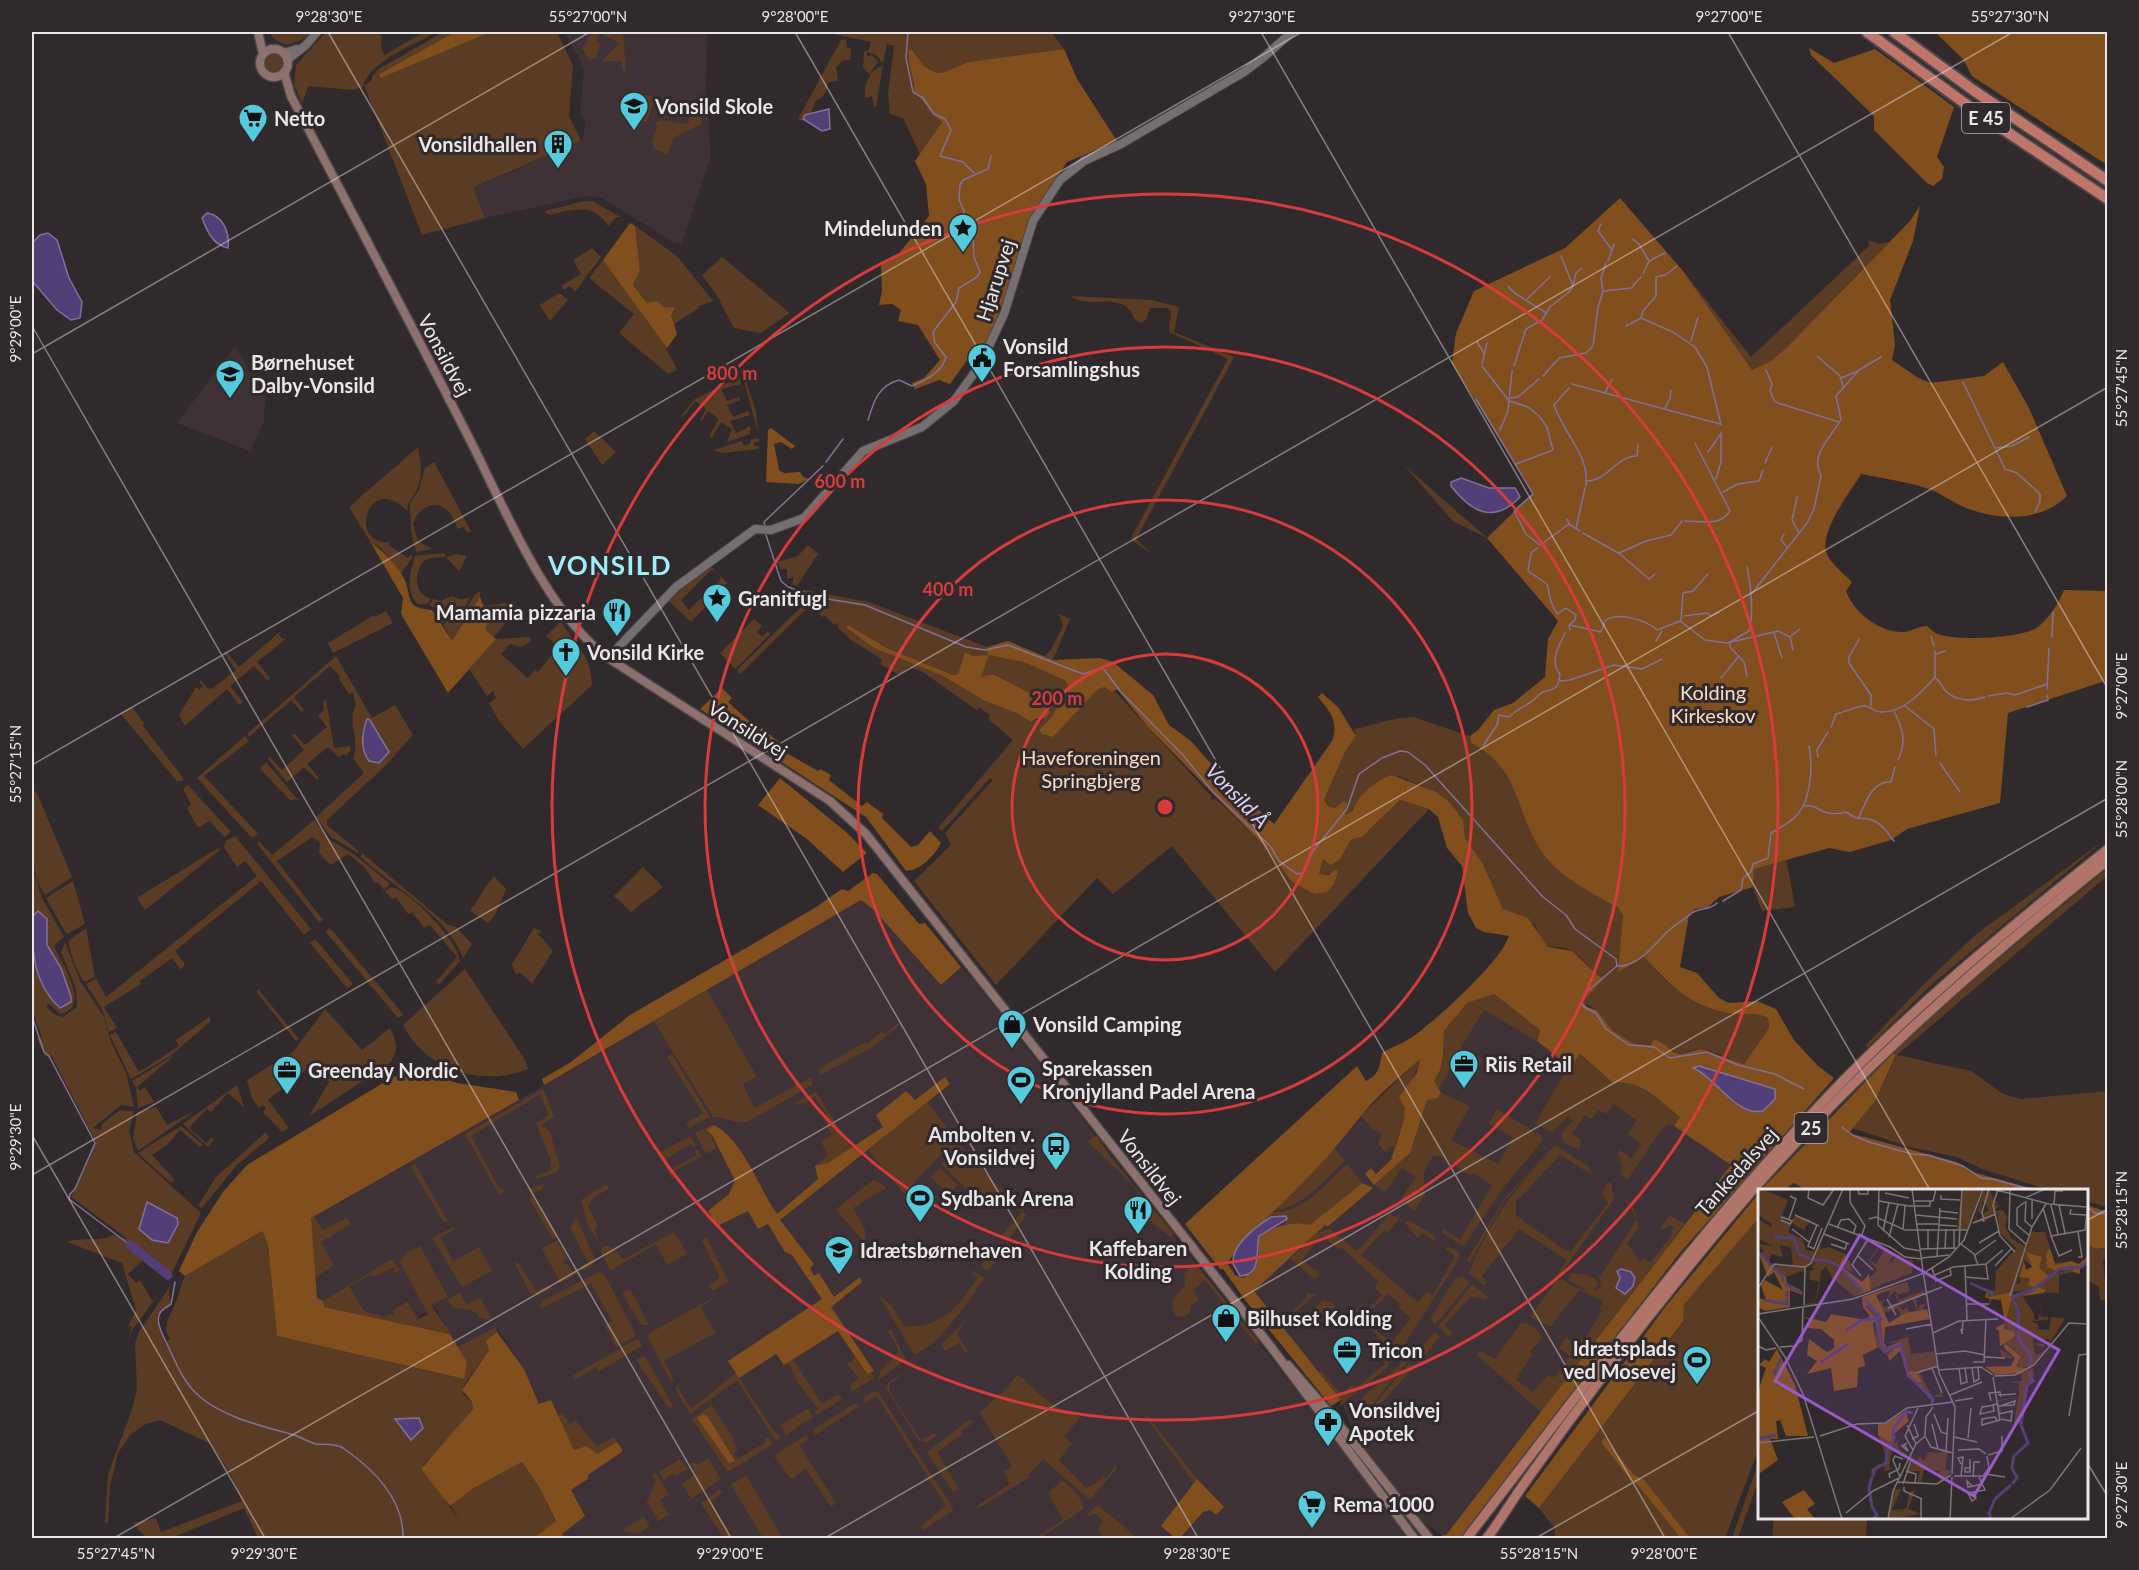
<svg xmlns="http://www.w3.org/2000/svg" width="2139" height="1570" font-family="Lato,sans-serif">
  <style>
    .built { fill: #3f3236 }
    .green { fill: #593c23; fill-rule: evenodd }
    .forest { fill: #814e1e }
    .water { fill: #533f77; stroke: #817199; stroke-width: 1.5 }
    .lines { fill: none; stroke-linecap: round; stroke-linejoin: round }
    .stream { stroke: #817199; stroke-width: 1.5 }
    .river { stroke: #533f77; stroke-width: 9 }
    .tertiary-casing { stroke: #4b4647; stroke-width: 10 }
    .secondary-casing { stroke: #4b4647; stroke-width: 11 }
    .trunk-casing { stroke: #4b4647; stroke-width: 12 }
    .motorway-casing { stroke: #4b4647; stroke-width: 14 }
    .tertiary { stroke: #766f71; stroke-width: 8 }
    .secondary { stroke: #8c716f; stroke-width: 8 }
    .trunk { stroke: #b0746a; stroke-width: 9 }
    .motorway { stroke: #bf7569; stroke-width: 10 }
    .ticks { fill: none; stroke: #ebe6e7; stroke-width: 1.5; stroke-opacity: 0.45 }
    .ring { fill: none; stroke: #d83b3b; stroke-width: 3 }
    .labels { text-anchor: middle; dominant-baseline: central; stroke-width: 6; stroke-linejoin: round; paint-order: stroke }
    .shield { fill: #312a2c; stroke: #b3aeaf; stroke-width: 1.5 }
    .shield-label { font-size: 18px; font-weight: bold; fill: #ebe6e7 }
    .poi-label { font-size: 20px; font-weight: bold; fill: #ebe6e7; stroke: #312a2c; text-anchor: start }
    .street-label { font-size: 20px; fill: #ebe6e7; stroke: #312a2c }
    .park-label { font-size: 20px; fill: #fbdbc2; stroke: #312a2c }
    .water-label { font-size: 21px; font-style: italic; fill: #dcd1f4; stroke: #312a2c }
    .district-label { font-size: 26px; font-weight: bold; letter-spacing: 1.5px; fill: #9feffb; stroke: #312a2c }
    .inset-river { fill: none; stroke: #533f77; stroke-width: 3 }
    .inset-road { fill: none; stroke: #7b7577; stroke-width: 1.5 }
    .view { fill: #975ac9; fill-opacity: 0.15; stroke: #975ac9; stroke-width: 3 }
    .inset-edge { fill: none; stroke: #ebe6e7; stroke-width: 3 }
    .centre { fill: #d83b3b; stroke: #312a2c; stroke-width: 3 }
    .ring-label { font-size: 18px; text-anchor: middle; font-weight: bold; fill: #d83b3b; stroke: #312a2c; stroke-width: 6; stroke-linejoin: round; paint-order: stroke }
    .neatline { fill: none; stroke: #ebe6e7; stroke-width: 2 }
    .ticks-label { font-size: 15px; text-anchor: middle; fill: #ebe6e7 }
  </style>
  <rect width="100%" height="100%" fill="#312a2c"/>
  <!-- built -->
  <g class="built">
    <path d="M565,32H707L706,87L711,156L682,243H675L602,198L587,196L485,218L474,190L476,187L582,141L586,124L580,114L584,69Z"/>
    <path d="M235,346L265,397L264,422L250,451L177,423Z"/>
    <path d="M861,900L875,911L941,984L961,967L972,978L1352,1462L1407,1538H565L562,1534L571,1490L588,1480L587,1475L622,1451L609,1447L574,1450L551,1400L539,1404L524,1369L496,1327L458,1347L435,1307L405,1324L361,1316L339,1292L323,1301L317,1298L310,1218L519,1100Z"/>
    <path d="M1494,994L1537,1041L1570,1067L1628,1081L1675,1126L1731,1165L1446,1535H1442L1419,1518L1354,1435L1341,1400L1254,1291L1271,1274L1275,1208L1313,1173L1374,1101Z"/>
  </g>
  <!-- green -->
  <g class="green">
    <path d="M269,32H311L302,40L286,45L275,40Z"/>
    <path d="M326,32H379L377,34L382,36L381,47L384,55L424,32H437C415,44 368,62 363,87L353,90L308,86L302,104L294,84L296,65Z"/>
    <path d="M443,32H455L378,76L381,78L491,32H557L573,66L569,116L581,141L476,186L474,190L485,218L422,235L364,85L371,82L373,75L379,69Z"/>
    <path d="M594,32L600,36L596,42L600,44L596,58L589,60L582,49L587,43V37Z"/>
    <path d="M600,32H623L626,72H624L621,61H602L619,43Z"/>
    <path d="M824,32H1051L1064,49L968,62L945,72L936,73L925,67L912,50C906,65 915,76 914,92C926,102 929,114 942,122L920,154L903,118L890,114L888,94L894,46L887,44L883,63L876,55L867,52V57L872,55L878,62L869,74L883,65L876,107L874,106L872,96L865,98V87L870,75L863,67L864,52L869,50L871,42Z"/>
    <path d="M846,39L847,48H851L850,60H843L836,67L838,81L828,82C827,94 823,96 815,102L811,113L804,115L803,121L798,119L841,40Z"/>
    <circle cx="274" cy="62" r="10"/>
    <path d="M639,94L655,97L647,122L641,121L633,102Z"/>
    <path d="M674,100L695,103V108L702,109L701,124L673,138L668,154L656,150L652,143L657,126L655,122L662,120L688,124L691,105Z"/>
    <path d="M592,201L621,217H617L608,226C594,202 571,210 549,215L544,211L581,202Z"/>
    <path d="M635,226L677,256L713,301L699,306L698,309L674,324L670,315L675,310L647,303L633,285L640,271Z"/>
    <path d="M1868,240L1879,244L1889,242L1785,349L1771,361L1752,370L1683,271L1751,357L1869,246Z"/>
    <path d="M592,248L601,257L575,292L570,286L564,290L561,286L581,274L573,260Z"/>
    <path d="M722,257L790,313L760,333L734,328L716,294L702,275Z"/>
    <path d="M603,260C631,295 659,329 677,370L668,374L619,333L634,314L589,278Z"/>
    <path d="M559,293L568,300L550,321L540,305Z"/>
    <path d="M1070,296L1151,300L1179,307L1174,332L1234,357L1136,539L1153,555L1133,541L1132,536L1228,359L1169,332L1171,312L1168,308H1150L1146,320L1141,323L1134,319C1125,289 1091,311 1070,296Z"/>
    <path d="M744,375L756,411L758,432L743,378L740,380L741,384L721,389L727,401L739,397L740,400L727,405L733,417L748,411L750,415L730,421L736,433L751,426L750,434L727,442L732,429L721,422L712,438L709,436L719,419L708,411L702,421L700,420L706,409L695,401L683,417L682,415L695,399Z"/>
    <path d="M594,431L616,452L602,465L585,439Z"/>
    <path d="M759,438V442H754V446H759V449L721,453L713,450L742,441L743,445L750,444L751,439Z"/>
    <path d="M418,447C421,461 423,476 417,489C413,498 408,501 407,511C368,470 346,547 391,542L388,545L408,558L410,555L413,556L401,574L380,547L371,543L349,507Z"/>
    <path d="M434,462L471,531L467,533L464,527L457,529C452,501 423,495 413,524L418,541L432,549L416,552L411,531L410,503L419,490L425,468Z"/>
    <path d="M1403,464L1487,538L1453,521Z"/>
    <path d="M808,545L818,554L797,586L792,584L794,577L787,579V569H781L777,562L798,556Z"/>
    <path d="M444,553L446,557L457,554L467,556L459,571L446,557C440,558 429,556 424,561C414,571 413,594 431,599L427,604H418C405,593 410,570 415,556Z"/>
    <path d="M710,566L716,571L711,570L681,600L689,610L721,579L719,575L728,583L714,590L712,600L691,622L668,600Z"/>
    <path d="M800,589L868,602L987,647L989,655L1026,663L1066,681L1078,676L1114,690L1211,796V800L1216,799L1268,850L1292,882L1314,894L1338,871L1321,876L1319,873L1323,858L1340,859L1351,840L1362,837L1400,800L1429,809L1275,972L1172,846L1113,894L1097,878L996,985L914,881L951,845L945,833L993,780L990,778L942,831L938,828L1013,740L988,719L990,715L979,707L977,710L921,671L909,667L899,675L880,664L882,661L880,658L851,640L837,627L838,623L835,625L825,616L822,617L814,607L796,594ZM848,625L887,648L953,675L958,674L965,653L973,656L988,655L981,677L993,674L1049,703L1051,695L1058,698L1041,722L1034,719L1031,722L1016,713L983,700L943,676L874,648L847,627Z"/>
    <path d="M480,591V597L452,641L443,625C450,617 460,614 467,607C472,601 472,596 480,591Z"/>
    <path d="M451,596L460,599L470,598L465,607L443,623L438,609L429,605L433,599L441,601Z"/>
    <path d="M480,600L485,606L506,603L515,611L494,637L485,629Z"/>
    <path d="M805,603L809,606L740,674L737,670Z"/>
    <path d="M386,611L393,623L333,653L328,643L374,615L375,617Z"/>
    <path d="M1059,614L1070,619L1053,660L1044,656L1051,650L1063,626Z"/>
    <path d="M754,619L762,626L757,632L762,637L768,631L770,634L735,669L720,653Z"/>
    <path d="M561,621C575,647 591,652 592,685L523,749L499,721L489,703L496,698L493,691L487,696L469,669L496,639L530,637V642L521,647L510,644L501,654L528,678L535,670L538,672L561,643H554L546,636Z"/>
    <path d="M282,630L279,634L282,639L287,638L257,662L270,678L268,681L254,666L230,686L243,702L239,705L227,689L185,726L179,715L196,687L200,690L203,685L199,683L201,680L207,688L212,689L236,670L224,653L226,651L239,667Z"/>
    <path d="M336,656L372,718L395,705L413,735L384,767L327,820V825L360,852L358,853L331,837L316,817L364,773L353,758C361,741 346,721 356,705L353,692L349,694L339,679L340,676L330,666L294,697L304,710L302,712L291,700L249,737L247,734Z"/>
    <path d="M326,699L334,748L350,746L351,750L346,756L344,754L339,757L328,747L307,764L319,778L317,780L304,767L287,782L268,759L270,757L282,770L304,750L291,734H295L305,745L327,727L318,715L324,710L323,702Z"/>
    <path d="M132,707L144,723L143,726L184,779L182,781H177L120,713Z"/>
    <path d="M1413,717L1470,736L1471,743L1489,752L1498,762L1519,797L1546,857L1565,874L1617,907L1623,915L1619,971L1644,957C1672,986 1686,1004 1728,1013C1744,1016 1753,1011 1768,1018L1769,1028L1744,1064C1731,1060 1715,1051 1701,1050C1685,1048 1681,1062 1666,1045L1632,1043L1612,1030L1597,1010L1584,1003V998L1603,981C1594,972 1585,961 1575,953C1556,939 1548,961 1535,925L1503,909L1483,864L1465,838L1464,827L1434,791L1398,776C1384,784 1356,794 1353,811L1345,815L1329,807L1324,800L1345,752L1356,736L1354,729L1398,718Z"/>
    <path d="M245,736L249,741L204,776L258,834L252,838L197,778Z"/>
    <path d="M266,762L298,800L297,801L295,799L291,801L260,769Z"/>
    <path d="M188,785L231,832L224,837L210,821L198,828L187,808L191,804L183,789Z"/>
    <path d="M36,791L72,877L45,895C26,867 31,825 32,793Z"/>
    <path d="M314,820L330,840L355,855L390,884L384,890L378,882L375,883L365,868L348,854L331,865L319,853L320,842L312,837L277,861L323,920L319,922L257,844L259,841L272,855Z"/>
    <path d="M235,836L311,929L304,935L261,881L175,951L185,964L181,970L172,958L140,981L141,984L104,1007L117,1028L109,1032L102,1009L86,984L96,979L106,997L257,876L245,861L237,867L224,847L226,841Z"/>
    <path d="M2107,838L1930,986L1868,1047L1866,1045L1924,984L1974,936Z"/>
    <path d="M218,848L220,850L145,910L137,898Z"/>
    <path d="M362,853L448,925L456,927L472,944L463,958C447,914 393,888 361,857Z"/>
    <path d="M1786,858L1795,907L1762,911L1753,888L1754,869Z"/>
    <path d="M32,866L42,898L64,937L55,944V948C62,964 91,1006 61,1014L49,1004L46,1006L55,1015L63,1017L77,1007L76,988L61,952L65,942L80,981L104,1017L111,1042L126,1073L134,1107L121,1105L93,1128L101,1130L102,1124L120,1110L134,1111L129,1131L134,1152L201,1213L168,1281L144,1259L128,1274L136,1283L140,1280L153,1302L132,1330L128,1343L132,1326L128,1327L136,1310L122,1263L67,1242C82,1236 98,1243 113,1235L128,1239L71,1197L96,1142L52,1057L45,1056L37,1038L42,1037L32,1011V952L43,986L53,1001L61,968L47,945V919L38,911L32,917Z"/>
    <path d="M643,867L663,887L631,912L614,896Z"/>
    <path d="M2107,869V876L1897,1055L1971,1071L2003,1094L2021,1099L2107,1091V1207L2087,1201L2086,1190H2049L1982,1169L1957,1157L1909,1147L1853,1128C1873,1106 1885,1083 1896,1055L1893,1053L1960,990Z"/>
    <path d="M494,876L506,889L495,915L488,923L470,911C479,899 484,887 494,876Z"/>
    <path d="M73,881L85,924L69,933H66L46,898Z"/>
    <path d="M392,887C412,893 458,941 460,961L439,985L436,982L457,957L430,925L424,928L412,912L408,914L396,897L392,899L385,891Z"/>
    <path d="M86,928L95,977L84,982L74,963L68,941Z"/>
    <path d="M330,928L404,1015L398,1018L325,931Z"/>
    <path d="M534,928L542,931L538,934L553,951L532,984L520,972L516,975L512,964Z"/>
    <path d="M315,939L353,984L347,988L310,943Z"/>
    <path d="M465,969L525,1060L528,1069C482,1088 424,1069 403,1025Z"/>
    <path d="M258,989L299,1039L296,1041L257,993Z"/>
    <path d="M707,990L757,1077L743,1084L754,1108L812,1077V1085L747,1122C734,1124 726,1116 713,1117L654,1021Z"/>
    <path d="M1494,994L1540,1030L1537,1041L1484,1010L1461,1047L1482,1060L1470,1081L1450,1070L1439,1089L1434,1081L1440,1070L1444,1031L1467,1003Z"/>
    <path d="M325,1009L362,1050L390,1028C398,1044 399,1051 388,1065L309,1116L329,1082L318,1065L312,1069L311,1066L268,1100L289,1128L282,1132L263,1112L266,1108L263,1105L259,1108L252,1098L247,1080L293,1052Z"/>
    <path d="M209,1017L211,1021L169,1057L131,1079L110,1035L116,1032L139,1072L179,1046L176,1040Z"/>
    <path d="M901,1020L902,1023L871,1048L820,1075L819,1069L865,1042L867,1044L882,1032L886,1034Z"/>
    <path d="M176,1054L137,1087L140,1091L145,1087L154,1102L138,1108L136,1088L132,1081Z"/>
    <path d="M672,1054L710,1117L689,1128L686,1123L703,1113L667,1057Z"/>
    <path d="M1579,1054L1613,1083C1641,1079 1659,1101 1680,1117L1674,1126L1669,1124L1663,1127L1628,1179L1620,1174L1622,1167L1618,1153L1620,1150L1632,1158L1641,1144L1628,1134L1637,1120L1613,1104L1606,1114L1599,1110L1591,1119L1585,1115L1572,1134L1581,1140L1579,1150L1563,1142L1561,1134L1573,1121L1569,1116L1552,1132L1535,1124L1565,1072Z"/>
    <path d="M1421,1058L1410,1084L1404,1120L1394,1148L1390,1147L1386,1153L1378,1143L1382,1134L1373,1129L1361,1116Z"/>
    <path d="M237,1085L244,1107L228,1093L211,1112L207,1109L189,1128L206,1143L212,1137L214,1140L208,1147L183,1124Z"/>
    <path d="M543,1089L554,1116L542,1125L550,1132L560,1166L557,1172L536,1179V1176L551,1170V1161L536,1123L549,1115L540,1094L471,1136L498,1186L506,1191L499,1194L465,1134Z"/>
    <path d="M816,1092L851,1148L828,1163L815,1166L828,1155L821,1142L832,1135L824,1119L827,1116L815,1097L804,1103L794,1104Z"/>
    <path d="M1441,1093L1470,1106L1451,1140L1498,1164L1513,1137L1489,1124L1497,1109L1542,1136L1543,1140L1500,1192L1464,1246L1442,1233L1444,1229L1460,1240L1492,1185L1473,1173L1471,1176L1440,1156H1433L1424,1172V1196L1414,1211L1401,1198L1416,1177L1402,1168L1385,1192L1374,1185L1410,1153L1427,1100L1438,1098Z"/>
    <path d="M927,1102L959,1143L945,1158L941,1154L904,1194L868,1150Z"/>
    <path d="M156,1107L167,1125L195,1111L138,1151L133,1138L137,1112Z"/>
    <path d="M711,1125H714L706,1131L711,1135L716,1148L706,1154L695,1133Z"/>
    <path d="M181,1126L203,1145L200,1147L180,1130L167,1145L152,1155L175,1180L171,1183L138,1153Z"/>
    <path d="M266,1132L269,1138L236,1166L202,1208L198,1206L216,1177Z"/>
    <path d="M690,1136L696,1145L693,1147L691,1144L664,1160L670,1170L697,1155L695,1151L698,1150L702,1156L672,1172L675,1178L672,1179L658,1154Z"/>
    <path d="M1097,1136L1109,1155L1174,1234L1171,1237L1141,1214L1148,1204L1127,1179L1088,1142L1092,1137Z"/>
    <path d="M959,1145L1026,1215L1008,1240L1002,1235L1022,1212L1004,1195L988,1210L941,1164Z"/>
    <path d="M1555,1145L1589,1167L1592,1175L1560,1155L1516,1202V1215L1522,1220L1565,1250L1571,1251L1608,1203L1602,1194L1607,1183H1611L1614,1199L1558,1278L1556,1276L1567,1260L1519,1229L1481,1277L1487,1282L1484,1286L1469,1273C1487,1223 1519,1184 1555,1145Z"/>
    <path d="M1553,1146L1505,1200L1470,1262L1467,1260L1505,1198Z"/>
    <path d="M1334,1148L1345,1161C1325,1179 1302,1209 1274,1210Z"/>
    <path d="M415,1164L448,1222L443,1221L411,1167Z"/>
    <path d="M1347,1164L1362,1183L1310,1225L1285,1224V1216L1269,1217L1272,1212C1303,1214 1326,1183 1347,1164Z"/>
    <path d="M940,1168L958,1185L949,1195L931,1177Z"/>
    <path d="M874,1180L887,1187L853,1208L865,1230L866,1245L836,1209Z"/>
    <path d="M544,1184L542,1189L531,1193L558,1236L553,1239L529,1199L532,1197L528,1189Z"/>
    <path d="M606,1184L609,1188L592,1199L588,1206L598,1226L595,1228L598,1240L588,1226L581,1200Z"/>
    <path d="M1620,1190L1636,1213L1639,1228L1627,1243L1640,1262L1643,1258L1651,1262L1671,1236L1673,1227L1669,1225L1666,1228L1659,1229L1670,1215L1685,1224L1541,1412L1477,1355L1480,1351L1495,1359L1521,1323L1523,1324L1525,1322L1538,1331L1542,1338L1530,1352L1532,1355L1516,1379L1533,1392L1547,1376L1555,1377L1571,1356L1559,1348L1566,1337L1576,1345L1581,1339L1584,1340L1602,1311L1599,1308L1603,1301L1579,1290L1550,1327L1530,1317L1557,1280L1563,1279L1571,1286L1589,1291L1568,1280L1572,1273L1588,1275L1598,1281L1599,1285L1592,1291L1601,1288L1599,1278L1637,1219Z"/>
    <path d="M1389,1214L1400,1218L1388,1232L1384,1230L1361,1255L1418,1302L1427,1292L1433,1295L1455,1256L1445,1249L1448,1246L1459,1253L1460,1257L1399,1353L1392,1352L1371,1329L1372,1328L1392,1342L1411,1318L1398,1307L1400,1304L1388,1294L1363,1318L1367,1322L1364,1326L1353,1315L1361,1304L1368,1310L1382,1295L1375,1288L1378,1281L1342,1248L1338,1249L1322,1235L1302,1260L1320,1274L1315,1279L1291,1259L1316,1233L1330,1229L1355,1250L1360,1249Z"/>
    <path d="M314,1216L322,1230L347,1218L351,1224L321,1242L334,1265L315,1278L310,1218Z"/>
    <path d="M576,1217L595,1259L593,1265L583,1271L580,1267L588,1262L570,1228Z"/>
    <path d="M1759,1218V1448L1725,1538H1555V1529L1539,1508L1683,1323V1304Z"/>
    <path d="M1409,1220L1435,1236L1436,1239L1434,1241L1422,1233L1418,1238L1405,1223Z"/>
    <path d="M454,1227L455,1229L440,1237L453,1261L479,1247L492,1271L462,1287L432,1238Z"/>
    <path d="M262,1231L268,1245L277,1336L463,1379L467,1362L458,1347L496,1327L497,1332L487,1341L489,1350L464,1385L463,1394L472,1402L473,1409L442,1447L423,1465L458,1520L451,1505L474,1488L522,1462L539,1487L556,1522L534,1538H258L244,1508L171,1538H146L133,1523L156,1518L161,1532L242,1501L231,1475L211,1444L160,1420L146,1424L131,1434L118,1453L110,1486L108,1523H105L108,1474L131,1412L137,1390L135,1343L139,1332L173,1282L169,1289L170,1304L157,1315L165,1343L170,1339C161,1324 170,1318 175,1304C179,1295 181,1285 185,1276Z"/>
    <path d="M674,1232L687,1254L667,1265L656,1244L610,1271L600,1249L604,1246C615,1246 617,1252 622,1260Z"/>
    <path d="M706,1237L729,1282L714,1290L708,1286L720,1278L702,1240Z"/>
    <path d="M557,1240L568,1259L563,1262L564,1265L567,1264L572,1271L577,1270L579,1273L558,1284L559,1280L542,1249Z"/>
    <path d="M1002,1242L1005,1247L991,1268L986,1270L981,1265Z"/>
    <path d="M2087,1244L2096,1249L2107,1247V1259L2103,1260L2107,1301L2100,1300L2099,1287L2087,1280Z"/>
    <path d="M420,1246L448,1297L431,1305L451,1334L323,1307V1301L392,1259L400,1270L395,1273L394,1267L373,1277L371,1274L349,1286L364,1311L384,1317L390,1314L392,1316L395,1314L393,1310L407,1302L418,1319L428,1314L400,1262L406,1253Z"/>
    <path d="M518,1262L536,1291L551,1285L552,1288L538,1295L530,1293L515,1263Z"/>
    <path d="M1194,1262L1259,1342L1256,1344L1205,1280L1193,1290L1199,1300L1190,1306V1312L1184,1317L1176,1316C1167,1303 1176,1296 1185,1285L1184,1275Z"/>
    <path d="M967,1268L985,1278C971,1297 937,1349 914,1354L878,1294L892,1306L904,1326C942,1329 959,1306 978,1277Z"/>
    <path d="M599,1272L604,1274L635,1333L634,1337L616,1347L605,1326L612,1321L591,1284L541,1308L540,1306L542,1301Z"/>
    <path d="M1463,1277L1470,1283L1435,1325L1430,1319L1455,1279Z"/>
    <path d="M1472,1284L1487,1296V1299L1470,1297L1444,1326L1453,1333L1450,1337L1438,1327Z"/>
    <path d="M630,1289L649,1325H641L622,1293Z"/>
    <path d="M460,1293L467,1305L480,1298L493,1321L478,1317L479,1315L471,1310L454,1308L447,1300Z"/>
    <path d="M1306,1293L1319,1295L1313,1296L1295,1313L1297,1315L1284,1329L1272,1314L1277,1310L1285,1319L1307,1297Z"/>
    <path d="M716,1296L701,1307L715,1333L664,1361L674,1380L671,1382L648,1337L650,1333Z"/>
    <path d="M1323,1300L1330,1301L1347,1321L1337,1330L1331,1326L1315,1307Z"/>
    <path d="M966,1320L957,1334L968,1351L965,1353L959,1343L945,1351L941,1345Z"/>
    <path d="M891,1330L906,1360L879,1379L880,1372L899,1351L888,1331Z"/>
    <path d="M1434,1332L1442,1338L1437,1339L1431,1347L1434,1350L1430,1349L1420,1362L1422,1365L1413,1358Z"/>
    <path d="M635,1340H639L642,1346L599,1371L596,1367L575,1380L572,1376Z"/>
    <path d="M1373,1343L1389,1359L1388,1367L1340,1406L1341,1400L1319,1372L1321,1371L1341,1394L1352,1385L1359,1386L1386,1363L1367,1345Z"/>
    <path d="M645,1356L673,1406L669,1408L636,1360Z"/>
    <path d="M855,1357L866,1374L871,1372L874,1378L851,1392L850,1385L859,1378L846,1363H851Z"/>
    <path d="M793,1360L822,1404L837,1395L843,1398L817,1415L814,1411L818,1409L798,1383L788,1363Z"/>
    <path d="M1403,1361L1407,1362L1362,1417L1356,1408L1357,1403Z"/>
    <path d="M1409,1363L1414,1367L1363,1423L1362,1420Z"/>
    <path d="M917,1365L890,1383V1392L921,1440L935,1433L936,1436L926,1443L918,1440L886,1387L890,1381Z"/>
    <path d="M736,1373L773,1430L781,1438L776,1441L737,1380L690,1414L675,1388L678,1387L691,1409Z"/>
    <path d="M1017,1375C1026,1380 1028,1384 1035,1390C1048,1403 1064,1411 1081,1417L1064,1436L1071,1444L1059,1460L1086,1488L1099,1481L1103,1476L1106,1479L1114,1468V1464L1117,1468L1090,1500L1043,1459L1028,1475L1030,1477L979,1508L977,1506L1010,1484L1004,1472L1012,1466L980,1413L1008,1387Z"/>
    <path d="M874,1391L878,1392L954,1510L923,1530L920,1527L946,1506L877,1396L865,1403L864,1397Z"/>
    <path d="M855,1403L859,1406L815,1435L813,1430Z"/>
    <path d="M712,1405L734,1440L732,1441L738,1450L733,1453L738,1459L766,1442L765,1439L768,1437L773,1444L728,1472L692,1419Z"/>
    <path d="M808,1408L813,1417L786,1435L781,1425Z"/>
    <path d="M562,1412L570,1425L575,1420L597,1446L614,1437L617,1442L597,1454C589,1447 584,1446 574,1450L558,1416Z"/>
    <path d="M1147,1415L1197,1479L1194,1483L1145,1416Z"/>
    <path d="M969,1420L974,1422L961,1431L963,1434L937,1452L959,1489L953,1492L927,1452Z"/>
    <path d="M806,1435L809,1439L799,1445L836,1503L831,1507L806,1469L791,1479L774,1456Z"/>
    <path d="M708,1458L721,1479L673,1511L691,1498L682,1484L696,1474L690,1464L694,1462L697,1465Z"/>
    <path d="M680,1459L688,1469L675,1476L673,1474L665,1478V1482L659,1472Z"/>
    <path d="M1759,1461V1479L1738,1538H1732Z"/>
    <path d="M656,1473L669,1494L660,1501L669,1515L656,1522L657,1518L648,1504L646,1505L656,1480L652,1475Z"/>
    <path d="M746,1475L782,1537L780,1538H763L731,1485Z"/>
    <path d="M1062,1480C1070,1488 1083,1496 1083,1509L1040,1538L1039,1536L1063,1520L1048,1493Z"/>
    <path d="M720,1489L722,1493L711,1501L733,1538H724L701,1503Z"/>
    <path d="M1098,1505L1137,1538H1104L1098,1529L1103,1521L1096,1514L1085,1516Z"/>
    <path d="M644,1517L650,1526L638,1534L625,1531L624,1529Z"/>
    <path d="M1774,1518H1867L1866,1538H1772Z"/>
  </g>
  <!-- forest -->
  <g class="forest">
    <path d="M455,32H491L381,78L378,75Z"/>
    <path d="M1935,32H2107V165L1972,76L1963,59Z"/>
    <path d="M1809,48L1834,63L1875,49L1954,107L1937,157L1944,167L1942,179L1933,186L1927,183L1874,130V116L1811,55Z"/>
    <path d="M1064,49L1077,79L1117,141L1067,162L1034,212L1012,283L978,361L970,356L950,384L939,380L915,389L912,383L924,378L940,360L918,325L898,321L901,310L892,304L879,305L882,291L881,263L896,257L929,216L926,184L915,161L942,122C929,114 926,102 914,92C915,77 907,65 909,50H912L925,67L937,73L945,72L968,62Z"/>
    <path d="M1620,198L1683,271L1752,370L1771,361L1785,349L1910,221L1920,206L1913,241L1890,300L1895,345L1892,360L1917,377L1930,383L1984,376L2003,362L2029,408L2067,496C2044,520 2003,521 1972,510C1958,506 1947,497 1934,491C1912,482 1885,479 1861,474C1850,493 1814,537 1829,558C1835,567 1845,575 1852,582L1846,591C1854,613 1880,633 1904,632C1912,631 1919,626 1927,626C1930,628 1934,633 1938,634C1956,641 2022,639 2038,627C2050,617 2058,604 2064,590L2107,591L2108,680L2008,713L2000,803L1907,829L1891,840L1850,852L1829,848L1754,869L1753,887L1719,897L1707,908L1695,909L1689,915L1680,967L1697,973L1719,998L1729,1003L1757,1001L1776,1009L1794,1040L1818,1066L1834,1078L1679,1254L1460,1538H1444L1442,1535H1446L1731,1165L1674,1126L1680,1117C1659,1101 1641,1079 1613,1083L1580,1054L1570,1067L1537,1041L1540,1030L1494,994L1467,1003L1444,1031L1443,1056L1440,1070L1434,1081L1441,1093L1438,1098L1427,1100L1410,1153L1374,1185L1365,1174L1371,1168L1376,1174L1391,1160L1404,1120L1405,1108L1399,1097L1417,1073L1420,1059C1404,1074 1387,1087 1372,1103C1352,1126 1334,1151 1312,1173C1283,1204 1252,1229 1227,1263L1235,1275L1243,1278C1260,1267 1259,1256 1259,1237C1275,1225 1291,1221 1310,1225L1362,1183L1373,1188L1327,1227L1325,1225L1254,1291L1341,1400L1331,1406L1245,1300L1223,1269H1220L1185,1224L1357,1066L1366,1081C1379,1076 1380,1065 1382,1053C1391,1047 1402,1044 1411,1038C1435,1021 1500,963 1509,936L1484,932L1476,928L1468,913L1462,866L1447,848L1438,817L1429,809L1400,800L1362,837L1351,840L1340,859L1331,865L1323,859L1319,874L1329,875L1334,870L1338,871L1334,884L1327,892L1314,894L1292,882L1268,850L1147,726L1117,689L1112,692L1104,687L1098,689L1053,737L1042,734L1039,730L1052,717L1068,686L1066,681L1026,663L989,655L981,677L993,674L1049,703V713L1045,718L1035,719L1031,722L1016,713L983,700L943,676L874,648L846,627L848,625L887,648L953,675L958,674L965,652L973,656L988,655L987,647L1008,641L1053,660L1100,658L1113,662L1153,695L1169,725L1191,741L1220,774L1274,824L1332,741C1339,722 1330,711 1318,697L1322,693L1338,707L1356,736L1345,752L1324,800L1329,807L1335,808L1344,801L1347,804L1345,815L1353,811C1356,796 1378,779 1392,775L1434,791L1448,801L1463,820L1465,838L1483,864L1503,909L1528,918L1548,947L1572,951L1603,980L1583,1001L1587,1007L1597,1010L1612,1030L1632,1043L1651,1045L1654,1039L1666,1045L1673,1052L1681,1054L1701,1049L1744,1064L1769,1028L1768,1018C1753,1011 1744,1016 1728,1013C1686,1004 1672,986 1644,957L1618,972L1623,915L1617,907C1592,893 1563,879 1545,856C1515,817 1522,768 1471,743L1470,736L1478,730L1494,710L1513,703L1545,677L1548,639L1558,621L1487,538L1533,493L1452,363L1456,333L1474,291L1565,248Z"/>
    <path d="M630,223L635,226L640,271L633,285L647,303L658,301L663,307L675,308L671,315L677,334L667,348L603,260Z"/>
    <path d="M771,428L795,446L792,449L781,442L774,444L779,470L784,473L800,472L803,477L809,479L799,484L766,482L768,430Z"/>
    <path d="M371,543C380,547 403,572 406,583C411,602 408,608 432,610L452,641L480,597L488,620L485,629L496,639L448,693L401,614L403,598Z"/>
    <path d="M722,688L732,698L728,702L759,730L762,728L785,747L783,751L818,771L820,769L831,775L829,780L862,806L867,802L883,814L882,818L911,847L918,845L930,831L941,843C935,855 920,871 906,871L866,817L700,709Z"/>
    <path d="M780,778L846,832L867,853L843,872L807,839L758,805Z"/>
    <path d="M873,873L877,874L919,924L925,923L961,967L941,985L875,911L861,900L544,1085L542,1079L571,1062L630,1015L813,909L842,889L848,891Z"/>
    <path d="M1893,1053L1896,1055L1875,1101L1849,1133L1957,1162L1976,1173L2038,1190H1806L1794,1183L1784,1190H1761Z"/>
    <path d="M421,1071L457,1083L516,1092L519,1100L311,1218L317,1298L323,1301L324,1307L450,1334L467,1362L464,1379L277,1336L268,1245L262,1231L185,1276L179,1271L197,1232L223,1192L247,1165L393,1077Z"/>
    <path d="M945,1077L950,1084L780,1220L814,1264L810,1268L814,1276L819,1273L834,1297L860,1277L862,1282L831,1307L874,1371L867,1374L838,1331L784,1365L776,1354L739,1378L728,1361L822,1299L792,1255L785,1252L768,1224L758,1229L748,1211L717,1226L708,1211L729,1194L735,1180L712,1135L706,1130L714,1125C744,1141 758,1187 777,1214L818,1179L815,1166L828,1163L883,1127L876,1115L906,1091L915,1100Z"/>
    <path d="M1759,1193V1218L1684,1304L1683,1322L1539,1508L1525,1496L1666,1306Z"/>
    <path d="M2087,1205L2107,1212V1247L2096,1249L2087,1244Z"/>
    <path d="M497,1332L524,1369L539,1404L551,1400L574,1450L587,1446L597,1454L617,1442L623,1451L588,1475V1479L571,1490L585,1516L562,1534L565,1538H534L556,1521L539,1487L522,1462L474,1488L450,1506L421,1469L473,1409L472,1402L462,1390L489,1350L486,1341Z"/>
    <path d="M703,1414L708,1417L735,1461L729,1463L697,1418Z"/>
    <path d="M1605,1438L1634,1475L1644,1480L1689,1537L1681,1538L1637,1484L1629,1478L1601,1442Z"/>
    <path d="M1197,1479L1224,1507L1216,1515L1210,1510L1203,1512L1180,1538H1175L1161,1526Z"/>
  </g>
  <!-- water -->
  <g class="water">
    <path d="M829,109L830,129L822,131L803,119L805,115Z"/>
    <path d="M207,213C223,215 230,233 228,248C213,245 207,231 202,218Z"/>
    <path d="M48,233L57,240L69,278L82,302L80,318L71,320L57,310L33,282L32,243L40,235Z"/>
    <path d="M1461,478L1489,488H1515L1520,497C1494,524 1472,513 1451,486V482Z"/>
    <path d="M367,719L370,720L389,752L379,763L369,761C360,749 362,733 367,719Z"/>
    <path d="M38,911L47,919V945L61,968L71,997V1002L60,1008C33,983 32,951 32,917Z"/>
    <path d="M1699,1066L1775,1089V1099L1763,1111C1736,1117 1716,1077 1693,1068Z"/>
    <path d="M147,1202L177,1218L178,1224L168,1243L152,1240L139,1229Z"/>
    <path d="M1271,1217L1286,1216L1287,1219L1259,1236C1256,1250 1262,1275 1240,1276L1233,1264C1231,1245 1257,1226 1271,1217Z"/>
    <path d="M1621,1269L1631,1272L1635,1278L1633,1286L1625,1294L1616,1288L1620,1278L1617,1271Z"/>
    <path d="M419,1418L423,1428L411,1440L395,1419Z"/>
  </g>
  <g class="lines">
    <!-- stream -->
    <g class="stream">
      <path d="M908,32L906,58L913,92L923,98L934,114L945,119L951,130L940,156L963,162L974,173"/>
      <path d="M1601,224L1598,231L1612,250"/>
      <path d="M1633,239L1639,244L1649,261L1643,274"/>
      <path d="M1561,256L1573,286"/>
      <path d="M1608,261L1614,244"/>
      <path d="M1649,261L1665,253"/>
      <path d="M1508,286C1514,296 1535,304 1546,313"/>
      <path d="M1604,291L1631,288L1641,277"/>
      <path d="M1527,299L1550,277"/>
      <path d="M1641,318L1673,332L1695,347L1707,367L1721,425"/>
      <path d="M1626,326L1641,318L1643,311L1656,296V277L1665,275L1677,266"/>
      <path d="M1691,341L1698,317"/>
      <path d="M1477,342L1484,353"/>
      <path d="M1817,356L1840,376L1843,386"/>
      <path d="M1482,364L1487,343"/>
      <path d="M1482,366L1509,401L1528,407L1539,416L1547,427L1553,450L1516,464"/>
      <path d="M1514,366L1526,329L1542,320L1550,307L1569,292L1573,286L1576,273L1582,268"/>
      <path d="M1766,370L1772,384L1770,391L1775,402L1839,422"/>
      <path d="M1543,376L1559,358L1586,353L1593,346L1598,307L1603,291L1601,278L1606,263"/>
      <path d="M1841,378L1858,371"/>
      <path d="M1963,382L2005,469L2017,473L2040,494V502L2035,512"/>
      <path d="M1572,384L1605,393L1612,379"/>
      <path d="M1569,388L1554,405C1563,433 1590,455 1586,486"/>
      <path d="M1605,393L1720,424"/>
      <path d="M1511,398L1518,397L1539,379"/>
      <path d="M1476,399L1533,494L1514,511L1526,534L1540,545"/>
      <path d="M1665,408L1670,399L1671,390"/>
      <path d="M868,420C874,401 878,386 899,380L912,386C925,380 942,373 946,357L935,343L933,332L956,302L959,288L977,277L980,272L974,257L973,235L965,227L964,211L959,200L960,185L963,180L988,169L991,156"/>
      <path d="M1500,430L1508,411L1512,371"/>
      <path d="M1996,448L2012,446L2029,437"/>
      <path d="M1708,452L1720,435"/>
      <path d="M826,462L843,439"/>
      <path d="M1765,463L1772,447"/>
      <path d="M1716,479L1721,462V433"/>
      <path d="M1586,481C1608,481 1616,456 1637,456L1638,444"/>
      <path d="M1723,492L1738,484L1759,481L1763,470"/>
      <path d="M1797,497L1792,520L1799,533"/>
      <path d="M1567,519L1569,524L1580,531"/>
      <path d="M1685,521C1702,521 1720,527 1730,511L1695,443"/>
      <path d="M765,525L764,522L823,466"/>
      <path d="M1576,528L1585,488"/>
      <path d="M1583,533L1620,554L1649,579L1655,574"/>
      <path d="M1784,534L1781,540L1787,547"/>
      <path d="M766,535L781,581L788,587L821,598L865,605L966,647L985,650L1008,645L1083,674L1103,668L1121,692L1183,755L1213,792L1271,847L1279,861L1297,874L1303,873L1313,851L1347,809L1359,774L1382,758L1400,751L1408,752L1425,765L1543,897L1566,915L1575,929L1616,959L1617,966"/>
      <path d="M1543,543L1569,524"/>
      <path d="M1537,548L1531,553L1528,571L1547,584L1551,602L1557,614L1566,608L1576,615L1575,620L1569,625L1570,630"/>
      <path d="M1619,553L1646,541L1671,535L1682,521"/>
      <path d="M1750,596L1807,523L1814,509L1821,476C1809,454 1832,437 1841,419L1836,396L1859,370L1881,357"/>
      <path d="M1684,616L1707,613L1711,616L1719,612"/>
      <path d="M1681,620L1683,593L1693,591L1708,574"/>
      <path d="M1570,625L1601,632L1605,621C1617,611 1645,620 1656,629"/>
      <path d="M1657,630L1680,621L1705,640L1727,643L1778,631L1790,637L1793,650"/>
      <path d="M1774,633L1782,658"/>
      <path d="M1791,636L1800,629"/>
      <path d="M1931,636L1934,646"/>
      <path d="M2052,637L2053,612"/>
      <path d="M1859,639L1849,657V663L1871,695V706"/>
      <path d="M1656,641L1662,631"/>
      <path d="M1728,643L1749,631C1754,613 1751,584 1747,567"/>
      <path d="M1730,644V647L1744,662L1747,676"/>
      <path d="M1936,654L1945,651"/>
      <path d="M1721,678L1739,656"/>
      <path d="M1935,678C1941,681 1940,684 1944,689C1953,701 1972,702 1985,697"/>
      <path d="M1560,681L1570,680L1614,665L1642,669L1662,659"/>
      <path d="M2047,689L2049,648"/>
      <path d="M1988,696L2007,693L2015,695L2047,684"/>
      <path d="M1905,706L1934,729L1936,756"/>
      <path d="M2027,707L2048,700L2047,695"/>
      <path d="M1894,711C1903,730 1907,741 1898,760"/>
      <path d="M1831,727L1836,714C1845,712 1855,707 1863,706C1871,706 1874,712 1881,712C1903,713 1922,692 1935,677V651"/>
      <path d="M1483,746L1497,725L1499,715L1509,717C1519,707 1530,705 1539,695C1547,686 1558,697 1560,674C1549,661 1559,646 1565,633"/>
      <path d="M1818,757L1817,750L1828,732"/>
      <path d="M1940,763L1960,792"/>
      <path d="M1804,806C1819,803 1821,819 1846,812C1860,821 1855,817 1868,819C1879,820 1888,833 1894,841"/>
      <path d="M1858,819C1866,803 1871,781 1891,782L1895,767"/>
      <path d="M1723,901L1741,890L1743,878L1751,872L1753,864L1768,858L1771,833C1781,827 1790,823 1798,814C1811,798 1813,766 1809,746"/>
      <path d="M1717,903C1709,911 1700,907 1692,913C1684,920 1674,925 1666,933C1653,946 1638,967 1617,966L1584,994L1581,1002L1584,1007L1596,1013L1606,1029L1629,1045L1654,1047L1670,1058L1707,1052L1738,1065L1775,1074L1804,1089"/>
      <path d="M32,1016L44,1052L49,1056L95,1143L75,1189L70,1194L69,1199L130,1245"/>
      <path d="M1842,1127L1854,1136L1869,1142L1912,1154L1928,1155L1963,1166L1981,1178L1993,1179L2032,1190"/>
      <path d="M2086,1206L2095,1213L2108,1214"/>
      <path d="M175,1282L171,1304C169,1306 166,1307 164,1309C151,1317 164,1337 168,1346C177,1365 183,1382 199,1396C223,1417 261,1426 291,1434C300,1436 307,1442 316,1444C325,1445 334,1443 343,1448C372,1468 404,1498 403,1538"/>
    </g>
    <!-- river -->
    <path class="river" d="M130,1245L168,1275"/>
    <!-- tertiary casing -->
    <g class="tertiary-casing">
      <g id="tertiary">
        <path d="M283,53L297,49"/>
        <path d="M287,60L306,45L317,32"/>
        <path d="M608,658L676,587L755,529L771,530L804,518L863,451L922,427L954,401L980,365L1004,314L1033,221L1060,180L1084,161L1121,144L1244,72L1264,57L1292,32"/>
      </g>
    </g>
    <!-- secondary casing -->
    <g class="secondary-casing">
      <g id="secondary">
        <path d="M258,32L263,54"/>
        <circle cx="274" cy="63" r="14"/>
        <path d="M284,72L291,96C350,209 410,322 468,436C504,506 545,611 608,658L830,801L866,834L1268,1343L1414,1538"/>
        <path d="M1288,1365L1333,1417L1429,1538"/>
      </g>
    </g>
    <!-- trunk casing -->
    <g class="trunk-casing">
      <g id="trunk">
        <path d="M1467,1538C1580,1392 1690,1242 1817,1108C1906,1013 2006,930 2108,849"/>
        <path d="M1487,1538C1501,1520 1512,1500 1526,1481C1589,1392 1657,1304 1727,1220C1840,1086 1971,970 2108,860"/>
      </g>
    </g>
    <!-- motorway casing -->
    <g class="motorway-casing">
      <g id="motorway">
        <path d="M1867,32L1974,110L2108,199"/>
        <path d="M1894,32L1973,90L2108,181"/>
      </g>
    </g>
    <!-- tertiary -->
    <use href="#tertiary" class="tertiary"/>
    <!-- secondary -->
    <use href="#secondary" class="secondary"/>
    <!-- trunk -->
    <use href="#trunk" class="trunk"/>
    <!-- motorway -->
    <use href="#motorway" class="motorway"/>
  </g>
  <!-- ticks -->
  <path class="ticks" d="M328,32L1198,1538M795,32L1665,1538M1261,32L1930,1190M1728,32L2108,689M32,326L731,1538M32,354L590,32M32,765L1302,32M32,1135L265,1538M32,1175L2013,32M2086,1221L2108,1209M2086,1461L2108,1497M114,1538L2108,387M825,1538L2108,798M1536,1538L1760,1410"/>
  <!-- distance rings -->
  <g class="ring">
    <circle cx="1165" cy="807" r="153"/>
    <circle cx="1165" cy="807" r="307"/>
    <circle cx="1165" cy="807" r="460"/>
    <circle cx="1165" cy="807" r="613"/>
  </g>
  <!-- icons -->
  <defs>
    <g id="school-pin" transform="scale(1.5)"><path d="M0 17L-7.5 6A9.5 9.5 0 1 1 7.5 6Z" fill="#53cbdc" stroke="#312a2c"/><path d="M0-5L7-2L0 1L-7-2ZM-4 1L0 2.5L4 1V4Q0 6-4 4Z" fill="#111"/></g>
    <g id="supermarket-pin" transform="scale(1.5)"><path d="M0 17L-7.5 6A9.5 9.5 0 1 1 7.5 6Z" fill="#53cbdc" stroke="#312a2c"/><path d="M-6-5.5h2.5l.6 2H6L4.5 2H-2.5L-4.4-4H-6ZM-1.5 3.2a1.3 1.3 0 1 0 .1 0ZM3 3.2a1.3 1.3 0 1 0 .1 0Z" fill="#111"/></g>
    <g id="building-pin" transform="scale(1.5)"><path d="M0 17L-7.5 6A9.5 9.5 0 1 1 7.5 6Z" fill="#53cbdc" stroke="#312a2c"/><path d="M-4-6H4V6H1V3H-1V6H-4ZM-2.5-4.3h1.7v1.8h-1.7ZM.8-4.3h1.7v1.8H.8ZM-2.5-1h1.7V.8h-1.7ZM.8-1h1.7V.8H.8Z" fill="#111"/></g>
    <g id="sight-pin" transform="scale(1.5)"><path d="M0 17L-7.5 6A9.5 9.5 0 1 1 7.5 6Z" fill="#53cbdc" stroke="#312a2c"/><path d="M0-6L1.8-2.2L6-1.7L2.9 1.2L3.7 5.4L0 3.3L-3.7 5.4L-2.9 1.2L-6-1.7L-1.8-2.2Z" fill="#111"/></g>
    <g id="civic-pin" transform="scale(1.5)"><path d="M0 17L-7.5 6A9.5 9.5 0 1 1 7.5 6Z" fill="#53cbdc" stroke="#312a2c"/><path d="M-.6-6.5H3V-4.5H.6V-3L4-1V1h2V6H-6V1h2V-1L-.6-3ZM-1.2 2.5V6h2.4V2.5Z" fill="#111"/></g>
    <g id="restaurant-pin" transform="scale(1.5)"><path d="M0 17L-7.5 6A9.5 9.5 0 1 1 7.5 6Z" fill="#53cbdc" stroke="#312a2c"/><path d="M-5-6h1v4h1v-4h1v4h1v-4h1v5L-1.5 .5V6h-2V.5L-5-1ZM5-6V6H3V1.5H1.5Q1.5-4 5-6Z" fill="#111"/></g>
    <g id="church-pin" transform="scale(1.5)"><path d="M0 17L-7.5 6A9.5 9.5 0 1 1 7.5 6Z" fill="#53cbdc" stroke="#312a2c"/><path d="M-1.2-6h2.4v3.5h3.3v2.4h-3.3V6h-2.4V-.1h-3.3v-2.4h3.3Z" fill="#111"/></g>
    <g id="shop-pin" transform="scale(1.5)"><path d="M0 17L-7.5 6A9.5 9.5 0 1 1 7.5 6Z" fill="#53cbdc" stroke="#312a2c"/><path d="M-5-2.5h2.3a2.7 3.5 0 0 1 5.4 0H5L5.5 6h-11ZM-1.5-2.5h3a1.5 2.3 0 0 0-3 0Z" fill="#111"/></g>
    <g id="office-pin" transform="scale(1.5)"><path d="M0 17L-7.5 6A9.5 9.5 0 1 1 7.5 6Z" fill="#53cbdc" stroke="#312a2c"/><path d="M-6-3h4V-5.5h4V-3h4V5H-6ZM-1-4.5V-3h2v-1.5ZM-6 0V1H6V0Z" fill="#111"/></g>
    <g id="stadium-pin" transform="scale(1.5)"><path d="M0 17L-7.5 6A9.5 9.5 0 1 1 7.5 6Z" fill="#53cbdc" stroke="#312a2c"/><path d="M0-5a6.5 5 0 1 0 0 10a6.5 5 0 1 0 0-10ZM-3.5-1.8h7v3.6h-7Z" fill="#111"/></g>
    <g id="bus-pin" transform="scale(1.5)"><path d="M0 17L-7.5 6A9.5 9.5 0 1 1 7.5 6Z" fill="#53cbdc" stroke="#312a2c"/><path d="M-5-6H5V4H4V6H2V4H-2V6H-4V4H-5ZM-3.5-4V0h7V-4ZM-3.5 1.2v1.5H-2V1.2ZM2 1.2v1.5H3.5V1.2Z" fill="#111"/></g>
    <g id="pharmacy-pin" transform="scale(1.5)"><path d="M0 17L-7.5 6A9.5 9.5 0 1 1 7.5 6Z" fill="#53cbdc" stroke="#312a2c"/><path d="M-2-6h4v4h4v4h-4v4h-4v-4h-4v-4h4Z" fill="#111"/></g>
  </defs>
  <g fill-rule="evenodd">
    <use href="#school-pin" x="634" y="106"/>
    <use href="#supermarket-pin" x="253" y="118"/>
    <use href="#building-pin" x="558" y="144"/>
    <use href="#sight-pin" x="963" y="228"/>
    <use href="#civic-pin" x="982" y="358"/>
    <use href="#school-pin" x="230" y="374"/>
    <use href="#sight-pin" x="717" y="598"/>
    <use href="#restaurant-pin" x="617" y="612"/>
    <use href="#church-pin" x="566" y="652"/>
    <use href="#shop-pin" x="1012" y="1024"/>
    <use href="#office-pin" x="1464" y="1064"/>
    <use href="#office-pin" x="287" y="1070"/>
    <use href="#stadium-pin" x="1021" y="1080"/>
    <use href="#bus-pin" x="1056" y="1146"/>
    <use href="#stadium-pin" x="920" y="1198"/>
    <use href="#restaurant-pin" x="1138" y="1210"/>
    <use href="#school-pin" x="839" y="1250"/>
    <use href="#shop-pin" x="1226" y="1318"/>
    <use href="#office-pin" x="1347" y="1350"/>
    <use href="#stadium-pin" x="1697" y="1360"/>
    <use href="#pharmacy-pin" x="1328" y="1422"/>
    <use href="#supermarket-pin" x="1312" y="1504"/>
  </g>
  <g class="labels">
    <!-- shield labels -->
    <g class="shield">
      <rect x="1962" y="103" width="48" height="30" rx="4.5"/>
      <rect x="1794.5" y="1113" width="33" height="30" rx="4.5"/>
    </g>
    <g class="shield-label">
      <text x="1986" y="118">E 45</text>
      <text x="1811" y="1128">25</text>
    </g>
    <!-- poi labels -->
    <g class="poi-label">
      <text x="655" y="106">Vonsild Skole</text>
      <text x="274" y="118">Netto</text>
      <text x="537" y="144" text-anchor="end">Vonsildhallen</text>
      <text x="942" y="228" text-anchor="end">Mindelunden</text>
      <text x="1003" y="346">Vonsild<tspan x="1003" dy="23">Forsamlingshus</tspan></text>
      <text x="251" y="362">Børnehuset<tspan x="251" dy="23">Dalby-Vonsild</tspan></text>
      <text x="738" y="598">Granitfugl</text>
      <text x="596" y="612" text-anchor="end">Mamamia pizzaria</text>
      <text x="587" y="652">Vonsild Kirke</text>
      <text x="1033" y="1024">Vonsild Camping</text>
      <text x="1485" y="1064">Riis Retail</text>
      <text x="1042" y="1068">Sparekassen<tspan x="1042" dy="23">Kronjylland Padel Arena</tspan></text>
      <text x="308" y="1070">Greenday Nordic</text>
      <text x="1035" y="1134" text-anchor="end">Ambolten v.<tspan x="1035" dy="23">Vonsildvej</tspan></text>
      <text x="941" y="1198">Sydbank Arena</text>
      <text x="1138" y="1248" text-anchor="middle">Kaffebaren<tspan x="1138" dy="23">Kolding</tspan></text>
      <text x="860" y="1250">Idrætsbørnehaven</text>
      <text x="1247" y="1318">Bilhuset Kolding</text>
      <text x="1676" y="1348" text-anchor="end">Idrætsplads<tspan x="1676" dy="23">ved Mosevej</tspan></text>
      <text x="1368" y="1350">Tricon</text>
      <text x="1349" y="1410">Vonsildvej<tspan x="1349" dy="23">Apotek</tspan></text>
      <text x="1333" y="1504">Rema 1000</text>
    </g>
    <!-- street labels -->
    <g class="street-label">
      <text transform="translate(995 280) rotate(-72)">Hjarupvej</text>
      <text transform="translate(445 355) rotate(62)">Vonsildvej</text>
      <text transform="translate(748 729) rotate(32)">Vonsildvej</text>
      <text transform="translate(1150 1167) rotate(52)">Vonsildvej</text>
      <text transform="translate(1736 1171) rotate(-48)">Tankedalsvej</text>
    </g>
    <!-- park labels -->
    <g class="park-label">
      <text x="1713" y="692">Kolding<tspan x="1713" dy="23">Kirkeskov</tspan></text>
      <text x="1091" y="757">Haveforeningen<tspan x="1091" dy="23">Springbjerg</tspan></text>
    </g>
    <!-- water labels -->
    <g class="water-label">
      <text transform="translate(1238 795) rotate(46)">Vonsild Å</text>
    </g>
    <!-- district labels -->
    <g class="district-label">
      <text x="610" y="565">VONSILD</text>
    </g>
  </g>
  <!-- overview -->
  <g transform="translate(1758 1189)">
    <rect width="330" height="330" fill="#312a2c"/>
    <path d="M4,0L30,11L24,26L31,29L23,28V31L32,34L37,27L53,31L46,41L34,34L30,43L44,50L48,61L58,63L63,54L62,60L71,58L89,66L95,84L83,77L89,74L85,72V67L80,78L105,103L97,107L64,113L96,107L75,90L68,77L63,83L61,100L57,114L59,115L46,116L47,111V115L57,114L61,93L51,90L52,82L58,80L53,78L60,72L48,79L49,85L45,82L28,88L0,63H6L0,55L15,57L0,49V30L13,38L14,35L0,26V3ZM22,56L33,58L35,76H15L11,72L13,65L25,68ZM204,0L223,1L211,40H199ZM226,0L228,8V1L234,0L245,4L232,1L237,13H242L236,15L242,16L236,22L245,21L249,28L247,37L253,49L269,59L273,43H287L297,74L307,73L298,76L297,85L316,78L315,83L301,86V104L287,103L282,127L290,128V131L272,132L280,135V140L291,141L293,128L307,129L290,157L292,151L275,149V154L286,155V158L275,155L278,166L289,160L274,178L277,188L272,186L274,192L269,196L264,234L256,235L260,209L240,212L243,220L242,234L238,204L240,211L261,208V200L252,201L261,199V194H253V193L264,192L263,185L252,187L270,178L258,179L263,168L248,154L243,160L256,169H244L242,161L248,151L256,148L255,143H247L252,107L267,101L230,108V100L237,102L238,82L258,59L242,44L239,24L226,32L225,25L231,21L224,11V26L220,22L218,28L220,33L223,28L225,32L221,33H216ZM266,71L288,88L296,85L279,98L288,102L280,131L276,130V124L265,108L275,99L271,96L273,91L261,88L263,94L258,95ZM109,51L123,56L112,72L118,75L128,58L133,66L138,63L129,77L141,65L145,68L141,67L145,69L139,71H155L154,84L112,100L110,91L119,81L111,71L122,56L111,52L104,63ZM149,93L152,102L139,106L141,111L166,101V106L156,111L164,112H158L160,121L162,116L168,114L164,121H159L157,118L152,120L157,117L154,110L148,114L151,118L147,114L141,117L145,122L148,118L152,123L143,128L140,119L126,124L120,113L128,110L124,115L127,118L141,113L137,106L131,109L139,105L137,102L130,109L132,102L125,103ZM111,114L122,125L125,156L136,161L130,167L118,157L117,130L106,117ZM150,148L153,165L177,162L179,176L162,184L174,207L182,205L180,202L184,205L185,208H174V213L150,184L142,153L127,155ZM139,244L136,255L141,250L139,258L149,253L140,259L150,267L134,262L131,279H136L127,282L128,294L126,277L120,278L117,287L113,289L114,281L121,275H126L128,267L120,246L135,253ZM183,261L190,263L187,280L194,282L184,292L179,294L183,291L179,285L183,282L166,281L163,294H170L153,295L146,294L149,290L150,294H159L162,282H148L154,273L151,270L144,286L140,292L145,294L141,293L140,292L150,269L153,270L152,267L159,272L162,267L166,272L170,263L182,264ZM136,300H143L134,321L148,320L152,302H157L150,320L163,325L130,330Z" fill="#593c23" fill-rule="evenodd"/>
    <path d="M292,60L297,76L313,72L321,75L329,68L330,73L322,78V85L315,83V77L302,80L279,98L288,101L286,104L265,107L276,99L270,96L272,90L261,88L266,72L268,81L274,78L268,63L284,68L281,78L291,88L299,82L289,78L288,64ZM0,63L28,88L29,94L44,102V106L32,101V118L7,122L0,118V109L8,111L3,96L7,91L25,101L16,83L10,88ZM87,64L85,72L89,74L83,77L104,93L111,85L113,101L155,86L97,107L105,102L80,78ZM149,93L118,106L131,134L147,124L169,120L172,130L127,138L126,154L129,158L142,153L149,183L157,182L171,203L164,193L158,194L149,186L142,162L131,172L130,166L136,161L125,157L122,125L111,115L107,117L118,130L115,135L119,159L105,166L107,177L100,179L99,198L76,202L73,179L49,185L59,172L49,166L51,150L69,163L76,159V151L63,140L48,139L53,132L46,128L68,133L73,125L108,131L112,127L105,118L104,108ZM230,100V108L255,103L246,140L256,143V148L247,154L263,168L258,178L268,179L260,184L238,186L227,178L253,177L257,169L246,159L247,154L242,157L241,142L237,139L247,134L243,111L234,110L231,114L232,110L227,108ZM19,160L37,196L50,247H28L22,231L18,232L20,250H12L20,271L2,284L0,290V202L8,179L1,176L7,170L11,173ZM149,221L152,222L148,224L151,232L136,245L134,254L120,246V234L126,235ZM46,301L57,315L49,320L57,330H37L24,313Z" fill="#814e1e"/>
    <path class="inset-river" d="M16,48L36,49L41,65L53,70M0,63L13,76M56,71H69L84,79L105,102M15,78L25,87V93M212,94L234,104L233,107M27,95L43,104M253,108L273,102L302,80L323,78L330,73M254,109L260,120L261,151L273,167L272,177M6,111L29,115V102M118,130L126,162L143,156L150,186L175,210L174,215M105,131L123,129L107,110M88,141L104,131M63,173L90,155M16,186L23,169M136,239L148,223L155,224M0,250L18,246M257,266L270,254L263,236L269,196L275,192L271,184M115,287V281L128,274L129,263L136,250L135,239M114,288L111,299L114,318L119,326L115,330M254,295L259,289L254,279L256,266M237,310L253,296M233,330L231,324L237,310"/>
    <path class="inset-road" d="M51,0L50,9L65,16L76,0M92,0V13L107,37L103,48M100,0L101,5H110V0M121,0L120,36L146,59L163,62M154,0L165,82M235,0L291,15L329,18M240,0L235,16L242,47L257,63M252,0L251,40L269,56M127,4L151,9M183,6V10L202,11M267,9L287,0M274,11V30M121,12L151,17H172V12M156,12H175L178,0M268,12L267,32L274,38M267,13L259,19V36L272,47M293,16L300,45M296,16L297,2H305M301,16L307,44M285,19L293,46M313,20L312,25L328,26M182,22L200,24M37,26L61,37M158,26L199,30M31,30L38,10L32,7M111,30L118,28L147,41H210M23,31L32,35L34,32L23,28M226,33L224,23L231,0M215,34L238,25M71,35L132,58L147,68L164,70M159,35H180M59,36L50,57L56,60L64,39M180,36L199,37M79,39L83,31L91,30L98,37L95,45M34,40L51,53M145,40L147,17M196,40V59M125,42L131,13M320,43L324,68H320M66,45L91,55M131,48L140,15M221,54L241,42M73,55L87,60L89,54M203,55L216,65L220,76M201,56L204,0M187,59L188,40M163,60L198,59M170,60V40M314,61L301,67L293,47L327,41L330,16M217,66L238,51M100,67L115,81M179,67L182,19M164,69L191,66M207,77L209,131M237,77L253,60M174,79L178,92L193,86L192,79M165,82L181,184L197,218L194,285M166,84L191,68L206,51L225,0M177,86L195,78L228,75L245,61M103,87L94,76L110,50M207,88L230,90L228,75M0,99L16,75L47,78L53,74L85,0M252,107L274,38L288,15M129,110L138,126M208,115H231M46,116L47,78M130,119L184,98M0,125L95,110L166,84M0,128L27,168L45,205L84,330M148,140L174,135M203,140L204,145L205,131M175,144L201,132L240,130M0,157L8,161L18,159M22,158L36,157L44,151L45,119M178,165L207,162L227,166M227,168L247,169M215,173H226L228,130M174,179L184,204M201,179L203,195L209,193L207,179M214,179L216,193L221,190L220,178M180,181L223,178L235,186M158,184L180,177M236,187L257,186L276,176L311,134L330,135M235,188L242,232M192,206L224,193M240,206L258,205M197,212L215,209M233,212L231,204L242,203L243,208M235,216L236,222L222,225L224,218L231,217L239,215M239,217L256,216L257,212L242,217M176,225L183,243L189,245M241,225L254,222L253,232L243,230M311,227L321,166L330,165M239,231L237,228L224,230V236L242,231M174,235L180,260M149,236L158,255M62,247L99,235L127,234L149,219L195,213M167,247L173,258L195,264M196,248L219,253M210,249L213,219M154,250L160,247L156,235M0,254L56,248M146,255L150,262L144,257L149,254M155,261L147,247L160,219M200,261L221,260L228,265M188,262L190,229M230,266L244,262V247M203,275L200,269L205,268L203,287M212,279V283H207V279H212V270M148,282L158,285L157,295M227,285L247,288M196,287H225L231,279L229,267M142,288L135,271L137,267L145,270M215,288L216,273H222M132,289L131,285L141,280L142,274M139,293L179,295L193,286M145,295L153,271M214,297L209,292L210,298L225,295M146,298V302L164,310M216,303L218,309L214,312L210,304L227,301L221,288M88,324L115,302L141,289M130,330L135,302L158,255L167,247L168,228L175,218M163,330V310M192,330L194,288M252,330L292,301L323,259"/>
    <path class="view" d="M102,46L301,161L216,307L17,192Z"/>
    <rect width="330" height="330" class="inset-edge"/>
  </g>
  <circle cx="1165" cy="807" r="9" class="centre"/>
  <g class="ring-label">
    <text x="732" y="380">800 m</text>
    <text x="840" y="488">600 m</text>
    <text x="948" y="596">400 m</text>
    <text x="1057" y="705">200 m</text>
  </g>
  <!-- border -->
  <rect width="2139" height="1570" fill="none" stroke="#312a2c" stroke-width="66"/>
  <rect x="33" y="33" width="2073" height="1504" class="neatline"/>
  <g class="ticks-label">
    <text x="329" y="22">9°28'30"E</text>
    <text x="588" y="22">55°27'00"N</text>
    <text x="795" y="22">9°28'00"E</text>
    <text x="1262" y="22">9°27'30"E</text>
    <text x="1729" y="22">9°27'00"E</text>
    <text x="2010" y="22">55°27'30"N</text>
    <text transform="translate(16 329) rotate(-90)" y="5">9°29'00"E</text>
    <text transform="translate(2122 388) rotate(-90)" y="5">55°27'45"N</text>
    <text transform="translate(2122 686) rotate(-90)" y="5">9°27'00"E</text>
    <text transform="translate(16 764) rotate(-90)" y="5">55°27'15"N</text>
    <text transform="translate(2122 799) rotate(-90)" y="5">55°28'00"N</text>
    <text transform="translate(16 1137) rotate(-90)" y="5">9°29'30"E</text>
    <text transform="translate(2122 1210) rotate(-90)" y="5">55°28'15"N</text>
    <text transform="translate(2122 1495) rotate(-90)" y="5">9°27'30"E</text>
    <text x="116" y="1559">55°27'45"N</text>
    <text x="264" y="1559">9°29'30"E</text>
    <text x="730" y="1559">9°29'00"E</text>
    <text x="1197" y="1559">9°28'30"E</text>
    <text x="1539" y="1559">55°28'15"N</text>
    <text x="1664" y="1559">9°28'00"E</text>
  </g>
</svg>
